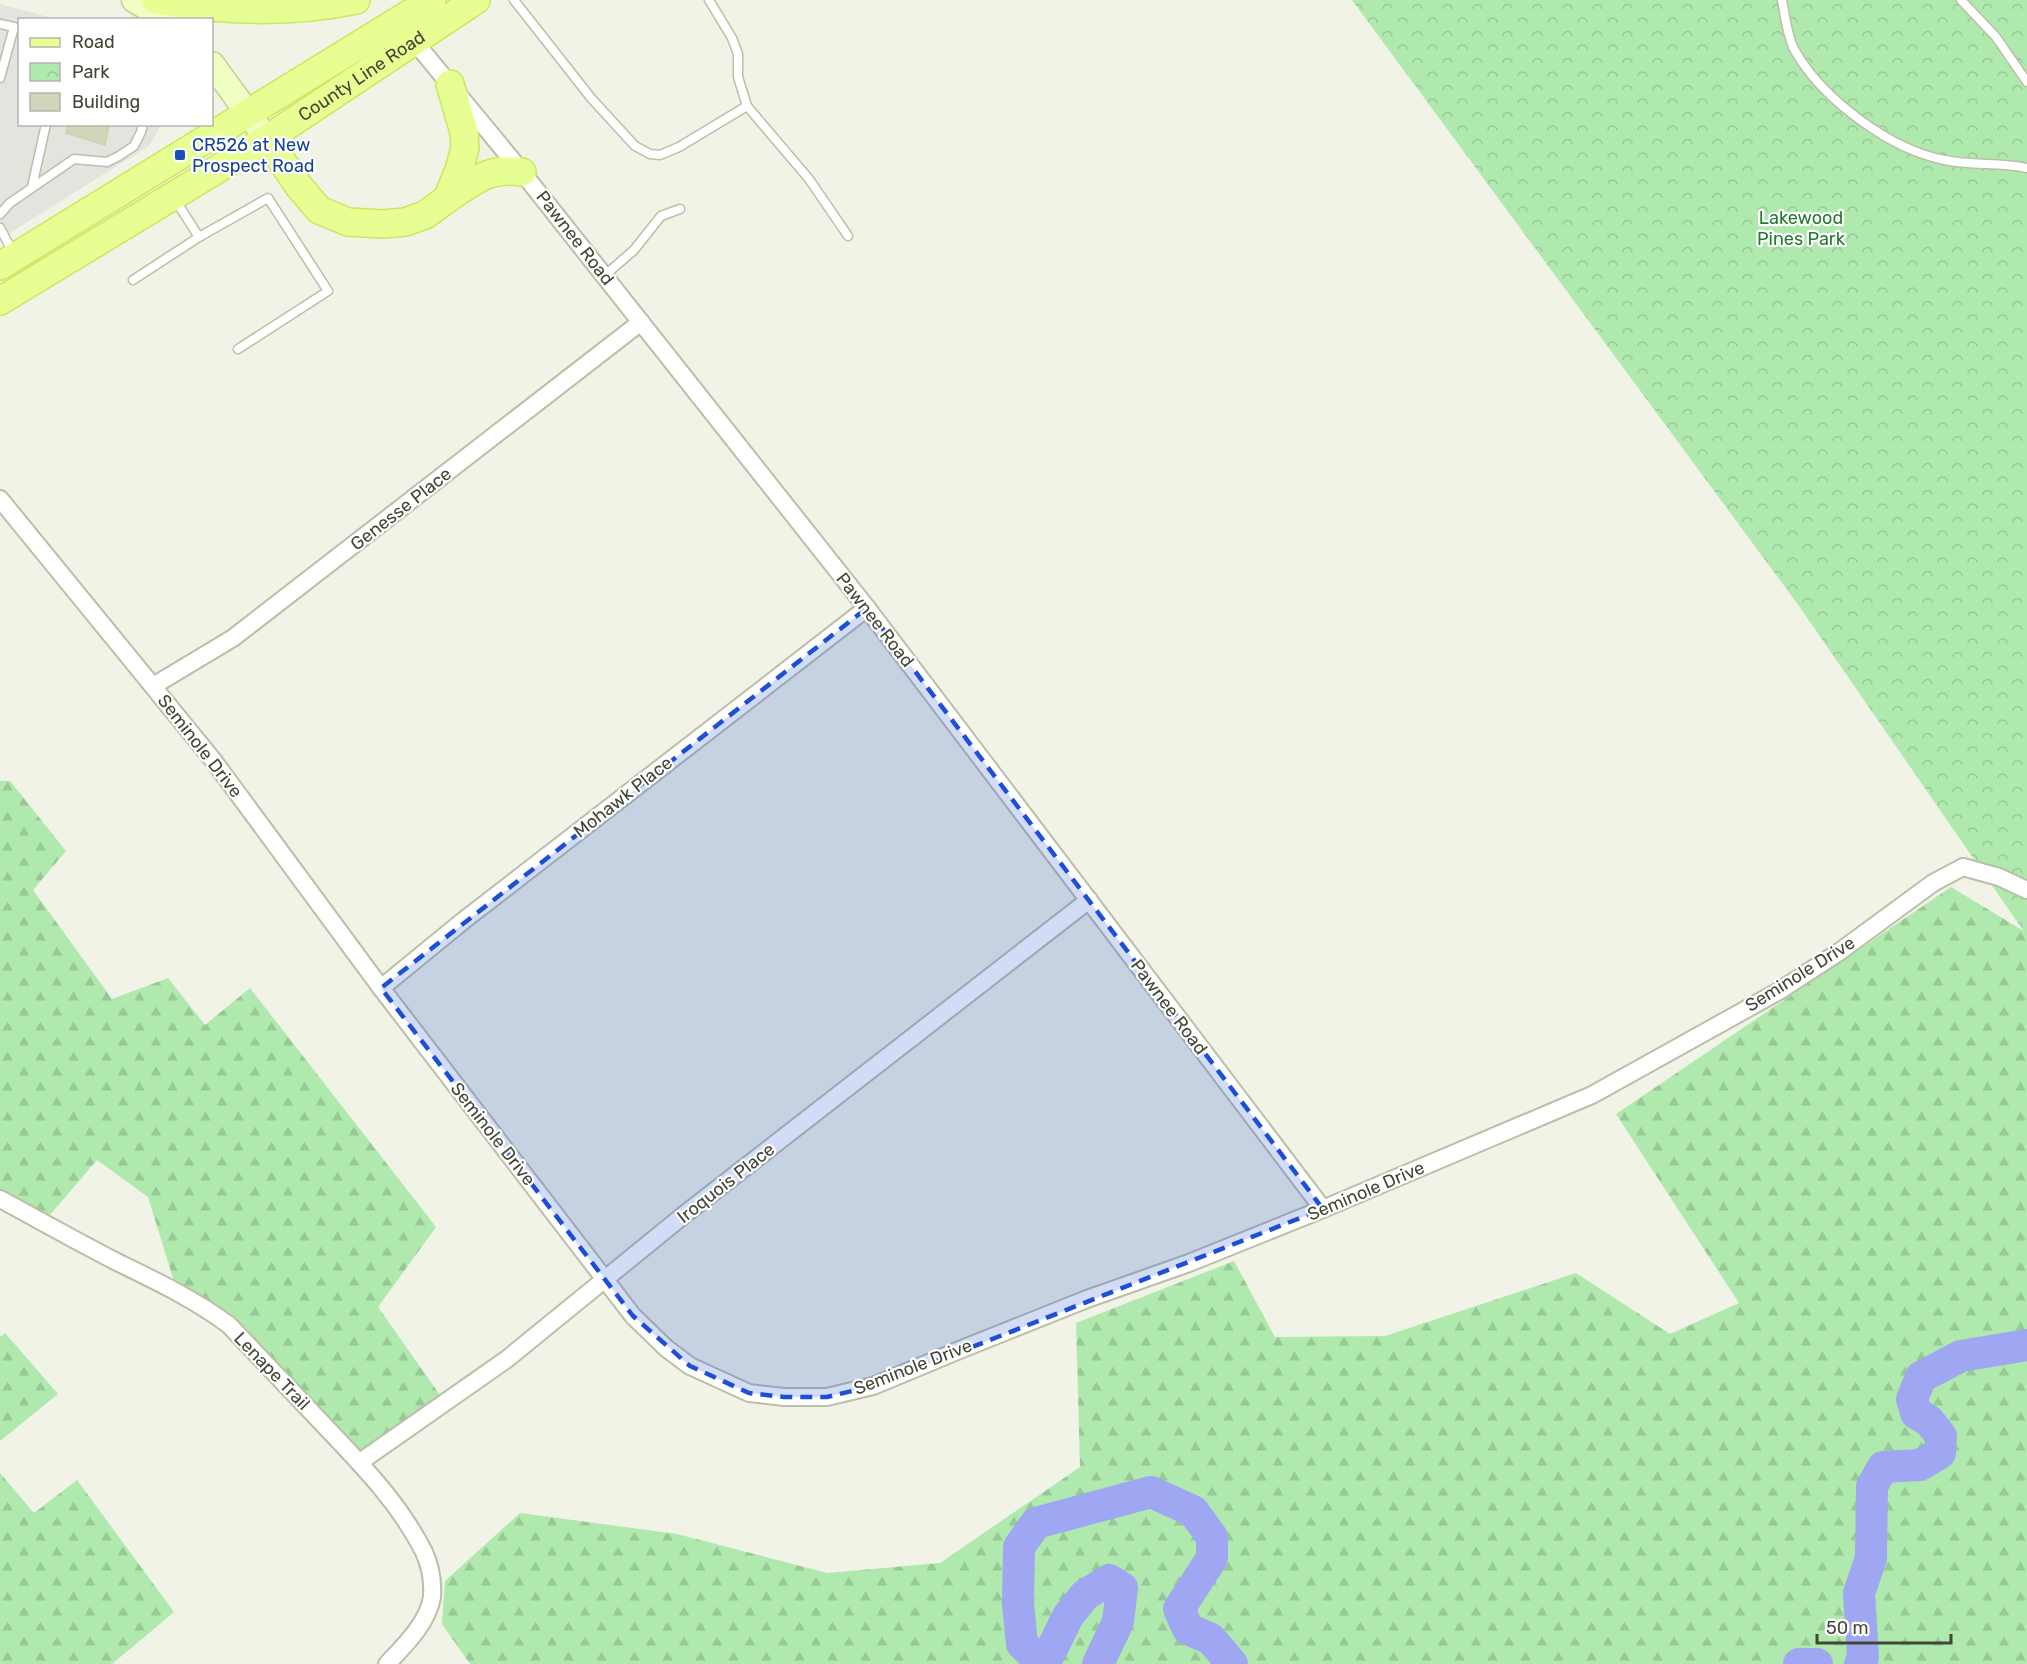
<svg xmlns="http://www.w3.org/2000/svg" width="2027" height="1664" font-family="Rubik,sans-serif">
  <style>
    .forest { fill: url(#forest-firs) }
    .park { fill: url(#park-crowns) }
    .parking { fill: #e3e4de }
    .lines { fill: none; stroke-linecap: round; stroke-linejoin: round }
    .river { stroke: #9fa7f2; stroke-width: 32 }
    .building { fill: #d2d5ba; stroke: #ccd0ad; stroke-width: 1.5 }
    .lane-casing { stroke: #bbbfa8; stroke-width: 11 }
    .street-casing { stroke: #bbbfa8; stroke-width: 20 }
    .secondary-casing { stroke: #c2d292; stroke-width: 27 }
    .primary-casing { stroke: #cbe660; stroke-width: 30 }
    .lane { stroke: #fff; stroke-width: 8 }
    .street { stroke: #fff; stroke-width: 16 }
    .secondary { stroke: #efffc3; stroke-width: 24 }
    .primary { stroke: #e7ff92; stroke-width: 27 }
    .marked { fill: #1d4ed8; fill-opacity: 0.2; stroke: #1d4ed8; stroke-width: 4.5; stroke-dasharray: 12 8; stroke-linejoin: round }
    .transit-dot { fill: #1a4fb4; stroke: #fff; stroke-width: 2 }
    .labels { text-anchor: middle; dominant-baseline: central; stroke-width: 4.5; stroke-linejoin: round; paint-order: stroke }
    .street-label { font-size: 18px; fill: #444635; stroke: #fff }
    .transit-label { font-size: 18px; fill: #164399; stroke: #fff; text-anchor: start }
    .park-label { font-size: 18px; fill: #267931; stroke: #fff }
  </style>
  <defs>
    <pattern id="forest-firs" width="22" height="20" patternUnits="userSpaceOnUse" patternTransform="scale(1.5)"><rect width="22" height="20" fill="#afe9ad"/><path d="M5 1l3.5 6h-7zM16 11l3.5 6h-7z" fill="#98c995"/></pattern>
    <pattern id="park-crowns" width="20" height="18" patternUnits="userSpaceOnUse" patternTransform="scale(1.5)"><rect width="20" height="18" fill="#afe9ad"/><path d="M2 6a3 3 0 1 1 6 0M12 15a3 3 0 1 1 6 0" fill="none" stroke="#98c995"/></pattern>
  </defs>
  <rect width="100%" height="100%" fill="#f0f3e5"/>
  <!-- forest -->
  <g class="forest">
    <path d="M0,781H10L66,851L33,890L112,999L168,978L205,1025L250,988L436,1227L378,1307L440,1395L361,1450L176,1288L148,1197L97,1160L43,1223L0,1201Z"/>
    <path d="M1951,887L2027,933V1664H470L442,1624L445,1581L520,1513L677,1534L827,1573L940,1563L1080,1467L1076,1323L1234,1261L1275,1337L1385,1336L1576,1273L1670,1334L1739,1303L1616,1114Z"/>
    <path d="M5,1333L58,1394L0,1441V1337Z"/>
    <path d="M0,1473L34,1513L77,1480L174,1612L112,1664H0Z"/>
  </g>
  <!-- park -->
  <path class="park" d="M1352,0H2027V936L1799,606Z"/>
  <!-- parking -->
  <path class="parking" d="M0,4L56,19L20,20V124L161,125L149,146L0,239Z"/>
  <g class="lines">
    <!-- river -->
    <g class="river">
      <path d="M1098,1664L1118,1622L1122,1588L1109,1580L1085,1595L1068,1616L1050,1653L1034,1655L1022,1644L1018,1604L1019,1547L1036,1523L1151,1492L1193,1511L1212,1537V1558L1179,1609L1188,1629L1211,1639L1232,1664"/>
      <path d="M1799,1664H1817"/>
      <path d="M1860,1664L1863,1657L1859,1593L1871,1558L1872,1486L1883,1467L1920,1465L1940,1453L1941,1436L1929,1421L1916,1413L1912,1399L1921,1377L1961,1356L2027,1345"/>
    </g>
  </g>
  <!-- building -->
  <path class="building" d="M68,124H109L105,145L66,133Z"/>
  <g class="lines">
    <!-- lane casing -->
    <g class="lane-casing">
      <g id="lane">
        <path d="M514,0L591,98L635,146L650,154L660,155L679,147L747,106L738,77V54L732,38L709,0"/>
        <path d="M1782,0C1785,15 1787,35 1794,49C1821,98 1890,150 1945,160C1972,166 2000,162 2027,168"/>
        <path d="M1961,0L1996,37L2027,82"/>
        <path d="M0,24L14,27L0,78"/>
        <path d="M747,106L809,179L848,236"/>
        <path d="M32,187L46,124"/>
        <path d="M174,198L199,237L268,198L328,291L238,349"/>
        <path d="M0,214L10,203L74,159L107,162L119,156L134,146L141,132L143,124"/>
        <path d="M0,228L14,254"/>
        <path d="M604,276L634,250L661,216L680,209"/>
        <path d="M133,280L199,237"/>
      </g>
    </g>
    <!-- street casing -->
    <g class="street-casing">
      <g id="street">
        <path d="M414,41L522,172L867,608L1323,1209"/>
        <path d="M0,499L213,760L381,988L633,1316L666,1348L690,1366L749,1393L784,1397H827L873,1386L962,1349L1087,1299L1189,1263L1323,1209L1592,1095L1779,991L1839,952L1933,883L1963,867L1999,877L2027,890"/>
        <path d="M153,686L233,638L641,322"/>
        <path d="M381,988L463,921L867,608"/>
        <path d="M0,1199C39,1220 78,1242 117,1262C156,1281 194,1299 229,1325C259,1357 290,1389 320,1421C358,1461 399,1502 424,1552C430,1565 433,1582 432,1597C428,1623 404,1646 387,1664"/>
        <path d="M360,1462L507,1359L685,1214L1089,900"/>
      </g>
    </g>
    <!-- secondary casing -->
    <g class="secondary-casing">
      <g id="secondary">
        <path d="M134,0L168,20"/>
        <path d="M212,64L267,139"/>
      </g>
    </g>
    <!-- primary casing -->
    <g class="primary-casing">
      <g id="primary">
        <path d="M156,0C224,11 289,14 356,0"/>
        <path d="M267,139L298,185L319,210L348,222L383,224L405,222L425,215L447,199L459,170L465,148L464,132L450,84"/>
        <path d="M447,199C475,181 487,167 522,172"/>
        <path d="M0,266L432,0"/>
        <path id="s1" d="M0,301L267,139L476,0"/>
      </g>
    </g>
    <!-- lane -->
    <use href="#lane" class="lane"/>
    <!-- street -->
    <use href="#street" class="street"/>
    <!-- secondary -->
    <use href="#secondary" class="secondary"/>
    <!-- primary -->
    <use href="#primary" class="primary"/>
  </g>
  <!-- marked area -->
  <path class="marked" d="M867,608L1323,1209L873,1386L827,1397H784L749,1393L690,1366L633,1316L381,988Z"/>
  <!-- markers -->
  <rect class="transit-dot" x="174" y="149" width="12" height="12" rx="3"/>
  <g class="labels">
    <!-- street labels -->
    <g class="street-label">
      <text stroke="none"><textPath href="#s1" startOffset="426">County Line Road</textPath></text>
      <text transform="translate(575 238) rotate(52)">Pawnee Road</text>
      <text transform="translate(401 509) rotate(-38)">Genesse Place</text>
      <text transform="translate(875 620) rotate(52)">Pawnee Road</text>
      <text transform="translate(200 746) rotate(52)">Seminole Drive</text>
      <text transform="translate(623 797) rotate(-38)">Mohawk Place</text>
      <text transform="translate(1800 974) rotate(-32)">Seminole Drive</text>
      <text transform="translate(1169 1007) rotate(53)">Pawnee Road</text>
      <text transform="translate(493 1134) rotate(52)">Seminole Drive</text>
      <text transform="translate(726 1183) rotate(-38)">Iroquois Place</text>
      <text transform="translate(1366 1191) rotate(-23)">Seminole Drive</text>
      <text transform="translate(913 1367) rotate(-21)">Seminole Drive</text>
      <text transform="translate(272 1371) rotate(46)">Lenape Trail</text>
    </g>
    <!-- transit labels -->
    <g class="transit-label">
      <text x="192" y="145">CR526 at New<tspan x="192" dy="21">Prospect Road</tspan></text>
    </g>
    <!-- park labels -->
    <g class="park-label">
      <text x="1801" y="218">Lakewood<tspan x="1801" dy="21">Pines Park</tspan></text>
    </g>
  </g>
  <!-- legend -->
  <rect x="18" y="18" width="195" height="108" fill="#ffffff" stroke="#b4b5ae" stroke-width="1.5"/>
  <rect x="30" y="38" width="30" height="9" fill="#e7ff92" stroke="#b4b5ae" stroke-width="1.5"/>
  <text x="72" y="48" font-size="18" fill="#444635">Road</text>
  <rect x="30" y="63" width="30" height="18" fill="url(#park-crowns)" stroke="#b4b5ae" stroke-width="1.5"/>
  <text x="72" y="78" font-size="18" fill="#444635">Park</text>
  <rect x="30" y="93" width="30" height="18" fill="#d2d5ba" stroke="#b4b5ae" stroke-width="1.5"/>
  <text x="72" y="108" font-size="18" fill="#444635">Building</text>
  <!-- scale -->
  <path d="M1817 1634v9h134v-9" fill="none" stroke="#444635" stroke-width="3"/>
  <text x="1826" y="1634" font-size="18" fill="#444635" stroke="#ffffff" stroke-width="4.5" paint-order="stroke">50 m</text>
</svg>
